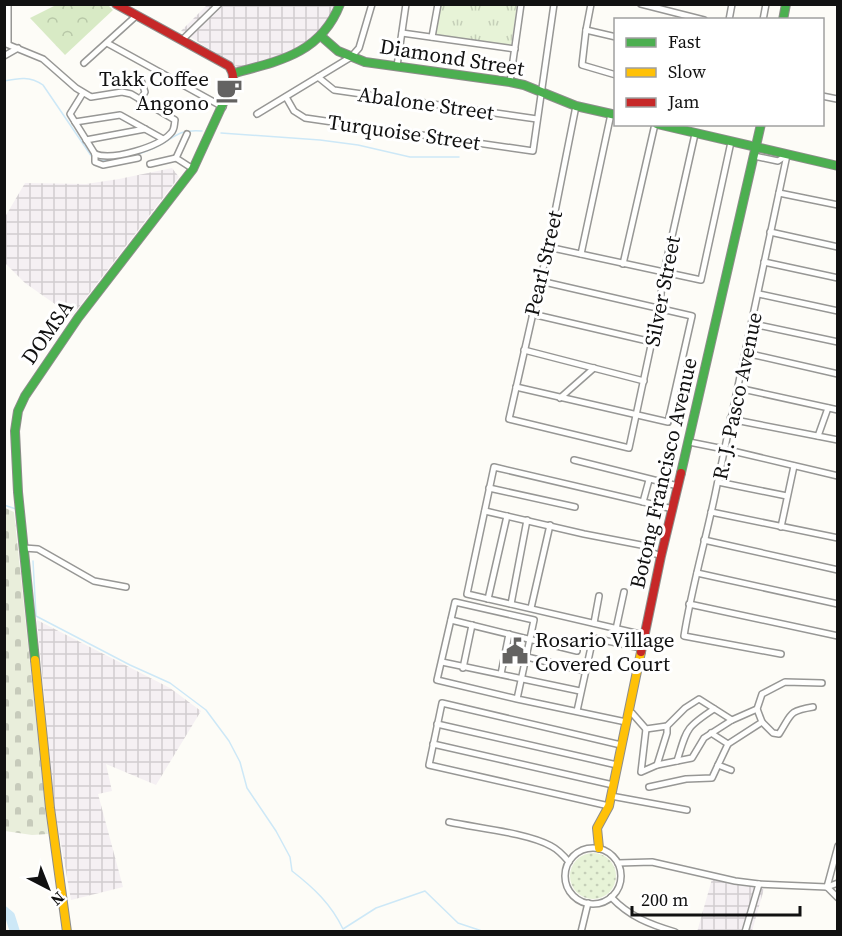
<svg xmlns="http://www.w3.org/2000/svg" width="842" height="936" font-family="'Source Serif 4',serif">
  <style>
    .industrial { fill: url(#industrial-grid) }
    .grass { fill: url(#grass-dots) }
    .forest { fill: url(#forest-crowns) }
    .cemetery { fill: url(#cemetery-stones) }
    .park { fill: url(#park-tufts) }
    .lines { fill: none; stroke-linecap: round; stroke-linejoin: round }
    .stream { stroke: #cde8f7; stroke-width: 1.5 }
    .river { stroke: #cde8f7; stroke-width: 10 }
    .street-casing { stroke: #979795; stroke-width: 8 }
    .fast-casing { stroke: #8e8d8b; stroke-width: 10 }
    .slow-casing { stroke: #8e8d8b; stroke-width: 10 }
    .jam-casing { stroke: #8e8d8b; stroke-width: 10 }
    .street { stroke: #fffffe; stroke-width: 5 }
    .fast { stroke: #4caf50; stroke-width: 8 }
    .slow { stroke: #ffc107; stroke-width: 8 }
    .jam { stroke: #c62828; stroke-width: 8 }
    .labels { text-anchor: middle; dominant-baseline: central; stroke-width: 6; stroke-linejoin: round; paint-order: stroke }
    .street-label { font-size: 21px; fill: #111; stroke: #fff }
    .poi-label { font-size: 21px; fill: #111; stroke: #fff; text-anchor: end }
  </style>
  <defs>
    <pattern id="industrial-grid" width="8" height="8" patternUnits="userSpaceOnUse" patternTransform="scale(1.5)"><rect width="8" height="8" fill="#f5f0f3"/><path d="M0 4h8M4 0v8" fill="none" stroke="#d1cdcf"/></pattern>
    <pattern id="grass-dots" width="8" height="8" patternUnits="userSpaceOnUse" patternTransform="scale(1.5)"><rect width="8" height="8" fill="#e7f3d7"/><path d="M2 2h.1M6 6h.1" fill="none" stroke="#c5cfb8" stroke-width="1.8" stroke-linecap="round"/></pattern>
    <pattern id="forest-crowns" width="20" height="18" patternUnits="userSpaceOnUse" patternTransform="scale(1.5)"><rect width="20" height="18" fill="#d8eac5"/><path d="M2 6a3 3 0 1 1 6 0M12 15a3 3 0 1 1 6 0" fill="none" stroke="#b8c8a8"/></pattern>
    <pattern id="cemetery-stones" width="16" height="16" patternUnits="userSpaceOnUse" patternTransform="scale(1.5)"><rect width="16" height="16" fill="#e9eedb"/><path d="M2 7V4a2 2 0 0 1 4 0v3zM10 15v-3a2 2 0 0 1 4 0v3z" fill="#c7cbbb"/></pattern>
    <pattern id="park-tufts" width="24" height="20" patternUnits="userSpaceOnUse" patternTransform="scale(1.5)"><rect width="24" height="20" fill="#e7f3d7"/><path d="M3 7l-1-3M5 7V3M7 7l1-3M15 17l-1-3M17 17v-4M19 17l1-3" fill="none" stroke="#c5cfb8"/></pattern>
  </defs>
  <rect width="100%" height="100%" fill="#fdfcf7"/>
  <!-- industrial -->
  <g class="industrial">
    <path d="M204,5H337L324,31L309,42L276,59L239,68L181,31L206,6Z"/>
    <path d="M172,168L179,177L72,316L25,283L5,263V217L25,183L86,184L119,179Z"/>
    <path d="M37,620L170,688L201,711L156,785L106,764L112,791L98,794L123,887L71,900L55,810Z"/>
    <path d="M712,879L764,889L752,931L697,932Z"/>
  </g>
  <!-- grass -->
  <circle class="grass" cx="593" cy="876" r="23"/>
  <!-- forest -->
  <path class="forest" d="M56,5H108L113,10L65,55L30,18Z"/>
  <!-- cemetery -->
  <path class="cemetery" d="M5,508L14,512L48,834L32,835L5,831Z"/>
  <!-- park -->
  <path class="park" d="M440,5H517L511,46L435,36Z"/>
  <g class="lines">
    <!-- stream -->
    <g class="stream">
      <path d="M4,81C19,78 30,76 43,85L92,157"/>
      <path d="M221,133L320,140L358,145L410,157H459"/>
      <path d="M97,160C115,162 138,155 154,148C175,139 175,129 202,131"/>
      <path d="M4,505L16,509"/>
      <path d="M33,561L36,616L130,665L170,683L206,710L229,741L240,762L247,788L276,831L290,857L292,871C314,888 331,904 343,929L376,908L425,891L458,923L485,932"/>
    </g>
    <!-- river -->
    <path class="river" d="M4,911L10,916L15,932"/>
    <!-- street casing -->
    <g class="street-casing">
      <g id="street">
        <path d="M8,4V44"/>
        <path d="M591,4L586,30L582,65L616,75"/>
        <path d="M641,4L704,20"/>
        <path d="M729,20L732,4"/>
        <path d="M763,20L766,4"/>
        <path d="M586,30L616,37"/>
        <path d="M402,33L515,49"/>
        <path d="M432,37L438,4"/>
        <path d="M182,40L219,4"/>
        <path d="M4,43L43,59L76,88L91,97L122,92L131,94L175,120C174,125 175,129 171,133C159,147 112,161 95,154"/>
        <path d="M107,43L223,107"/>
        <path d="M4,56L18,48"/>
        <path d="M84,63L136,16"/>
        <path d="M397,66L406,4"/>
        <path d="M318,77L334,90L537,119"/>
        <path d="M510,82L521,4"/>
        <path d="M83,93L70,114L95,154"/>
        <path d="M822,96L837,99"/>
        <path d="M286,97L294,111L305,118L533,151L554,4"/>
        <path d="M140,100L145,92L141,80"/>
        <path d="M576,106L548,247L509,419L629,448L659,308L664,272L695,134"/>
        <path d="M257,114L351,57L359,48L372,4"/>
        <path d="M75,122L120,115L163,139"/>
        <path d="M86,140L145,129"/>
        <path d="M95,154V162L103,165L138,158"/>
        <path d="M754,156L778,161L787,155"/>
        <path d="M176,158L187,134"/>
        <path d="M150,164L176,158L193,169"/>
        <path d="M779,193L838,205"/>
        <path d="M770,232L838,247"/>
        <path d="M548,247L701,280L731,142"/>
        <path d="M581,254L611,114"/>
        <path d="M764,262L838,278"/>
        <path d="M623,264L655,124"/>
        <path d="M759,294L838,311"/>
        <path d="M532,314L652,342"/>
        <path d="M753,324L838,342"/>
        <path d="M524,350L644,381"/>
        <path d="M746,353L838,374"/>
        <path d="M516,387L668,422L692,316L540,281"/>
        <path d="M738,388L838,410"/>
        <path d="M560,398L594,368"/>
        <path d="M730,419L838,440"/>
        <path d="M818,436L828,408"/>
        <path d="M689,442L724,449L838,476"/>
        <path d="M574,460L678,486"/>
        <path d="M718,482L787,496"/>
        <path d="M489,488L575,507"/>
        <path d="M643,502L649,480"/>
        <path d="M485,511L584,534L641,545L648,551L661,556"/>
        <path d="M711,512L838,538"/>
        <path d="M781,527L794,466"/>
        <path d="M704,540L838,570"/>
        <path d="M24,548L38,549L94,581L126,587"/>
        <path d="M697,573L838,604"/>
        <path d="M488,599L507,516"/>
        <path d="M511,604L527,520"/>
        <path d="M689,604L838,636"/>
        <path d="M531,608L550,525"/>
        <path d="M451,620L577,651"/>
        <path d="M594,623L599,596"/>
        <path d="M616,629L624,592"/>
        <path d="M644,635L467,594L494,467L673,509"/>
        <path d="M781,654L684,636C692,585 707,536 717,485C741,375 763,265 787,155"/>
        <path d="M527,657L585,671"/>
        <path d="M442,662L580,691"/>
        <path d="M463,668L472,625"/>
        <path d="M501,674L509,634"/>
        <path d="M517,699L534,620L455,602L437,680L517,699L626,722"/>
        <path d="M577,711L593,638L641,648"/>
        <path d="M632,713L646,729L667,726L685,708L699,699L732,720L757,709"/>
        <path d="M762,722L773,733L779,734C792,714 788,711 813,707"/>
        <path d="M437,724L617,765"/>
        <path d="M646,729L641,772L657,765L692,758L704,738L732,720"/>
        <path d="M711,733L728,744"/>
        <path d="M433,744L613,785"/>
        <path d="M677,761C687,729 685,728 714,709"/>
        <path d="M657,765L667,733V726"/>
        <path d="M731,770L718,765L728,744L762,722L757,709L762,694L785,682L822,683"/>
        <path d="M649,787L686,779L712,778L718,765"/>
        <path d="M611,796L687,810"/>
        <path d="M609,806L429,765L442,703L621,745"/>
        <path d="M449,822C477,828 528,833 551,846C559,850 564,856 569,862"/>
        <circle cx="593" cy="876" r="28"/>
        <path d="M618,863L652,862L735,881L759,884L827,887L838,883"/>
        <path d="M827,887L838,846"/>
        <path d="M827,887L838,898"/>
        <path d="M611,897C630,917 649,924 675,932"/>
        <path d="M581,932L588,903"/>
        <path d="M745,932L759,884"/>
      </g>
    </g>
    <!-- fast casing -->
    <g class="fast-casing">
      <g id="fast">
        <path d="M783,20L786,4"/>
        <path d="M322,37L338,51L365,62L510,82L524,85L576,106L616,115"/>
        <path d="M234,73C280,61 321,53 340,4"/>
        <path d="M657,124L838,166"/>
        <path d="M681,473L761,124"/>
        <path d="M35,660L18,492L15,431L18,411L25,396L78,318L193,169L226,97"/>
      </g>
    </g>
    <!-- slow casing -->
    <g class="slow-casing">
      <g id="slow">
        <path d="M35,660L50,808L67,932"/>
        <path d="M599,848L597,828L609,806L641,652"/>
      </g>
    </g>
    <!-- jam casing -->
    <g class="jam-casing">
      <g id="jam">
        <path d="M116,4L229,66C237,78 232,85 226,97"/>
        <path d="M641,652L661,556L681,473"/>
      </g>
    </g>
    <!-- street -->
    <use href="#street" class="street"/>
    <!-- fast -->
    <use href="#fast" class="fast"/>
    <!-- slow -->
    <use href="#slow" class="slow"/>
    <!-- jam -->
    <use href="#jam" class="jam"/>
  </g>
  <!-- icons -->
  <defs>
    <g id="cafe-bare" transform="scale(2.07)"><path d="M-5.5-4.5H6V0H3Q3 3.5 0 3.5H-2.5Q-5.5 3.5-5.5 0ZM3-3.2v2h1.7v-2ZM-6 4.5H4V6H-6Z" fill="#646362" stroke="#fff" stroke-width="2.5" paint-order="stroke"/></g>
    <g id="civic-bare" transform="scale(2.07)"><path d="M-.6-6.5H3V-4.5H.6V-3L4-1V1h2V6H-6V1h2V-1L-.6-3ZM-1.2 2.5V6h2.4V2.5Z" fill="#646362" stroke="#fff" stroke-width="2.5" paint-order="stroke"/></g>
  </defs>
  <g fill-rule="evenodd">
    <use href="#cafe-bare" x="229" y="90"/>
    <use href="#civic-bare" x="515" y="651"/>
  </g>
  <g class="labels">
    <!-- street labels -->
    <g class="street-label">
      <text transform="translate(452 57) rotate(9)">Diamond Street</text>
      <text transform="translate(426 103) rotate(8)">Abalone Street</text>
      <text transform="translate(404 132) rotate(8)">Turquoise Street</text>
      <text transform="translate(543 263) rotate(-77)">Pearl Street</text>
      <text transform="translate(662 291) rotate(-79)">Silver Street</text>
      <text transform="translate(47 332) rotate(-55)">DOMSA</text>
      <text transform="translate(737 396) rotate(-78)">R. J. Pasco Avenue</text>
      <text transform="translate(663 473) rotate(-77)">Botong Francisco Avenue</text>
    </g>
    <!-- poi labels -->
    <g class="poi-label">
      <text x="209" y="78">Takk Coffee<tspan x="209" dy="24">Angono</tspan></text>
      <text x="535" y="639" text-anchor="start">Rosario Village<tspan x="535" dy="24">Covered Court</tspan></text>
    </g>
  </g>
  <!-- border -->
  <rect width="842" height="936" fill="none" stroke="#111111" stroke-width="12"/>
  <!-- legend -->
  <rect x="614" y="18" width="210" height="108" fill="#ffffff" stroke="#a0a0a0" stroke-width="1.5"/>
  <rect x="626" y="38" width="30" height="9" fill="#4caf50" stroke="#a0a0a0" stroke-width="1.5"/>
  <text x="668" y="48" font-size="18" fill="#111111">Fast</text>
  <rect x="626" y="68" width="30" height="9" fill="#ffc107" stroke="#a0a0a0" stroke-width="1.5"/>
  <text x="668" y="78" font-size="18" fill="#111111">Slow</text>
  <rect x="626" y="98" width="30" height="9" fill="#c62828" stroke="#a0a0a0" stroke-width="1.5"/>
  <text x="668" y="108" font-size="18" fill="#111111">Jam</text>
  <!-- north arrow -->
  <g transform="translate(48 888) rotate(138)" stroke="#ffffff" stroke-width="4.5" paint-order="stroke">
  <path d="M0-4.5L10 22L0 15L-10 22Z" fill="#111111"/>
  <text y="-9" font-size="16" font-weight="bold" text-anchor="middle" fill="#111111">N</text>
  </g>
  <!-- scale -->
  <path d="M632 906v9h168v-9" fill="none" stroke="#111111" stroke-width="3"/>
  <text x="641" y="906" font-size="18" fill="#111111" stroke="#ffffff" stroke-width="4.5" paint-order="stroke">200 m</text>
</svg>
